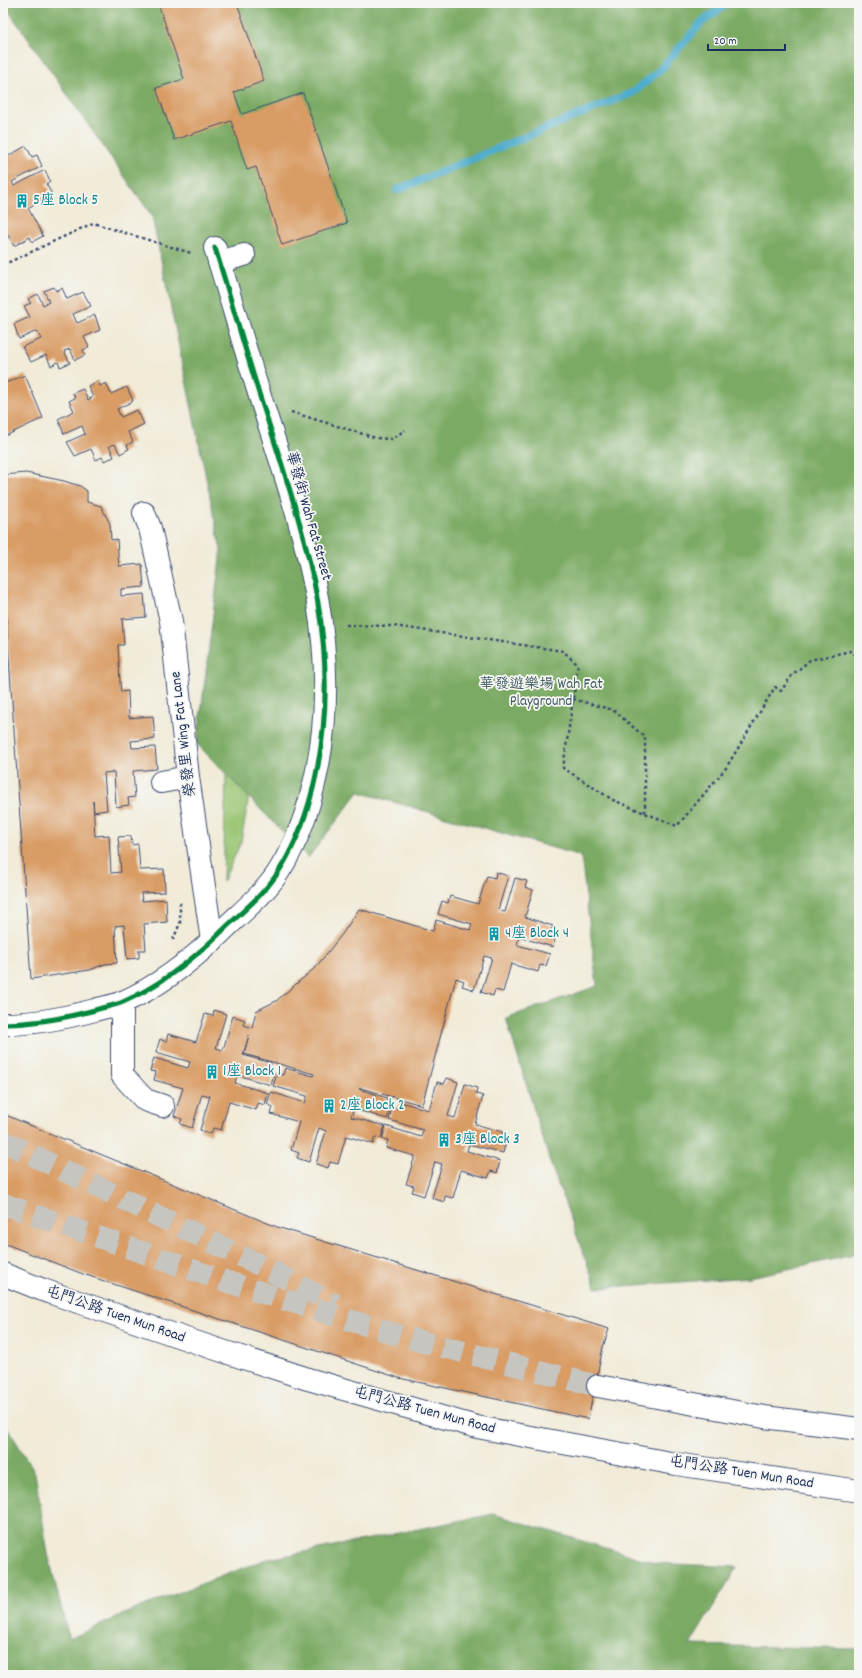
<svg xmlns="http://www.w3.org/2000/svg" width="862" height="1678" font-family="Dekko,'LXGW WenKai TC',sans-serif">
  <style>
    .green { fill: #99c572; stroke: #5a7a68 }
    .forest { fill: #7aaa64; stroke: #4a6c61 }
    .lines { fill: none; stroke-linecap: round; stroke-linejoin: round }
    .stream { stroke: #4eaccc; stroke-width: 8 }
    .building { fill: #d99c65 }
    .highway-tunnel { stroke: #c6c5c0; stroke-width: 22; stroke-dasharray: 22 11; stroke-linecap: butt }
    .minor-casing { stroke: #3b4b70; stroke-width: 24 }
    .highway-casing { stroke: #3b4b70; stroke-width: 24 }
    .path { stroke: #3b4b70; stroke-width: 2.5; stroke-dasharray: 3 3; stroke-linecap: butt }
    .minor { stroke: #fff; stroke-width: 22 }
    .highway { stroke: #fff; stroke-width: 22 }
    .cycleway-casing { stroke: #f6f6f2; stroke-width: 8 }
    .cycleway { stroke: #00873e; stroke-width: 5 }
    .labels { text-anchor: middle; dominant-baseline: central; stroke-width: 3.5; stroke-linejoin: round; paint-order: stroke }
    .culture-label { font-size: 15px; fill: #0d838f; stroke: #f6f6f2; text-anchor: start }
    .street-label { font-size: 15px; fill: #1b2f5e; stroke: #f6f6f2 }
    .park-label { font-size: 15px; fill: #415c64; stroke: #f6f6f2 }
  </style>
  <rect width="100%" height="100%" fill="#f6f6f2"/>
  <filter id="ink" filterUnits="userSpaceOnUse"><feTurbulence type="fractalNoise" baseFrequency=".025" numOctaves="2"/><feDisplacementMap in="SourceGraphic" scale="8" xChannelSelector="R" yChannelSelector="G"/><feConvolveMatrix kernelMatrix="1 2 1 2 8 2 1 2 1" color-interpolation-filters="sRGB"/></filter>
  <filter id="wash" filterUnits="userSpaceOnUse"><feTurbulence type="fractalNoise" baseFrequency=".012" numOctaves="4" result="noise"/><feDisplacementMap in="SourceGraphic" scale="16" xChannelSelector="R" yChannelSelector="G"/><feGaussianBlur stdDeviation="0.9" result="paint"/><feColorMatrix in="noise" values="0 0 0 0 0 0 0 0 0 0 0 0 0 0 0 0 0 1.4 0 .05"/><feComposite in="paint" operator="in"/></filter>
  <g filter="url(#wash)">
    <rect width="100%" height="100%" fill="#f1ebd8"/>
    <!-- green -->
    <path class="green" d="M214,671L256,757L241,842L223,882L226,778Z"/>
    <!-- forest -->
    <g class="forest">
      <path d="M3,3H859V1254L750,1277L596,1288L550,1162L506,1018L597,986L581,856L359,792L308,858L197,744L221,550L152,216Z"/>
      <path d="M3,1420L35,1473L48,1554L69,1639L136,1609L264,1560L493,1514L656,1563L737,1567L690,1645L859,1649V1675H3Z"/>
    </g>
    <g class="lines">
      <!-- stream -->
      <path class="stream" d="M397,190L634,92L660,70L701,23L727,3"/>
    </g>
    <g id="blocks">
      <!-- building -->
      <g class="building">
        <path d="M158,3H237L264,81L234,92L242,114L303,93L347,223L282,245L256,167L247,170L231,121L174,140L156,88L184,79Z"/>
        <path d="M26,146L32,157L37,155L42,166L12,182L14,186L45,170L50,181L46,184L52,194L28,208L43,236L32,242L30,237L14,246L3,226V159Z"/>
        <path d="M54,287L56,291L62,288L67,299L83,292L91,306L73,314L77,323L95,315L100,330L84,337L89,347L83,350L85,355L75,360L70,349L64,351L70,363L60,367L58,362L51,366L46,355L31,362L22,347L41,339L37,331L19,339L14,324L30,317L24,306L31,303L28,299L38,294L43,305L49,302L44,291Z"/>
        <path d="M25,375L43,418L3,437V384Z"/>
        <path d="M98,381L100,386L106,383L111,394L127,387L133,401L117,409L121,417L137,410L144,424L128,432L133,442L127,445L129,449L120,454L115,444L109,446L114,457L104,461L102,457L96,460L91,449L75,456L67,442L85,434L82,426L64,434L58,419L74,411L69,401L75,398L73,393L83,389L88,400L93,397L88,386Z"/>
        <path d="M26,473L64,481L80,486L87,491V502L101,506L110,524L111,540L117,539L119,566L142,564L144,587L121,589V596L144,594L146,617L122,619L124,645H118L120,683L121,692L128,691L129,718L153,716L155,739L131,741L132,748L155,747L157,769L133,771L135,797L128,798L129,805L116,807L114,772L104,773L107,810L94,812L93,801L95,836L109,835L111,873L121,872L118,837L131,836L132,845L138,844L140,870L164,869L165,892L141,893L142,901L166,899L167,922L144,924L146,950H139V958L127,959L124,925L115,926L117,963L105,964L90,970L31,979L3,570V475Z"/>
        <path d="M496,872L508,876L498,910L505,912L515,878L527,881L525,887L533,890L525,917L553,926L550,933L556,935L553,947L519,937L517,945L550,954L546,966L540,965L538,972L511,964L503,992L495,990L493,996L481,992L492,958L484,956L474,990L462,986L464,981L456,978L422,1105L360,1088L359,1089L387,1098L385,1105L391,1107L387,1119L354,1109L351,1117L385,1126L381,1138L375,1137L373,1144L346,1136L338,1164L330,1162L328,1168L316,1164L326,1131L319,1128L309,1162L297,1158L299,1153L291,1150L299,1122L271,1114L273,1107L267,1104L271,1092L305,1103L307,1096L273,1086L277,1074L283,1075L285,1068L313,1076L314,1074L244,1054L249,1035L243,1055L271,1063L268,1072L274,1073L271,1085L237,1075L235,1083L268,1093L265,1105L258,1103L256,1110L229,1102L221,1130L213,1128L211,1134L200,1130L210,1096L202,1094L192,1128L180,1124L182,1119L174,1116L183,1088L154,1080L156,1072L150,1071L154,1058L188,1068L190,1062L156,1052L160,1039L166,1042L168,1034L196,1042L205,1014L213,1016L214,1010L226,1014L216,1048L223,1050L233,1016L245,1020L243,1025L252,1028L256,1011L276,1001L316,967L343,933L359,909L433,931L436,920L470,930L472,924L438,914L442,901L448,903L450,896L478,904L487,876L495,878Z"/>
        <path d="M447,1078L458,1082L448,1116L455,1118L465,1084L477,1088L476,1094L483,1096L475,1124L503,1132L500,1140L506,1141L503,1153L469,1144L467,1151L500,1161L497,1173L491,1171L488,1178L461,1170L453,1198L445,1196L444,1202L432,1198L442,1164L435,1162L424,1196L412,1192L414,1186L406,1184L415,1156L386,1148L388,1140L382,1139L386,1126L421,1137L423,1130L389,1120L392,1107L398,1109L400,1102L429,1110L437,1082L444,1084Z"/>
        <path d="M3,1114L277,1227L609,1329L603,1347L588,1419L399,1378L83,1274L3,1243Z"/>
      </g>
    </g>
  </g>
  <g filter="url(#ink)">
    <use href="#blocks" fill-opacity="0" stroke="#3b4b70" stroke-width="1"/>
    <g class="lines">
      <!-- highway-tunnel -->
      <g class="highway-tunnel">
        <path d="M3,1141L276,1273L335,1305"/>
        <path d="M3,1204L225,1281L404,1337L598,1386"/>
      </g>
      <!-- minor casing -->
      <g class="minor-casing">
        <g id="minor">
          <path d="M219,262L244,255"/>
          <path d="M144,513L150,528L171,621L188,777L212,941"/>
          <path d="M161,782L188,777"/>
          <path d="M122,1002V1075L145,1100L163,1106"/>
          <path d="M3,1024C34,1024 65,1018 95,1010C104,1007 114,1006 123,1002C157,987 192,960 219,934C239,914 264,895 279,871C298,841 309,809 316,775C344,644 304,534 265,412C247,357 232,302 215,248"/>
        </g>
      </g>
      <!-- highway casing -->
      <g class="highway-casing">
        <g id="highway">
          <path d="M3,1274L43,1290L204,1345L308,1379L477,1427L676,1464L859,1491"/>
          <path d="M598,1386L764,1417L859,1429"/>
        </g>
      </g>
      <!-- path -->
      <g class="path">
        <path d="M3,265L93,223L191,253"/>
        <path d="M291,412L376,438L392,439L405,430"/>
        <path d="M346,625L394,626L563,651L578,665L563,768L613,800L677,826L726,768L775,687L781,691L792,675L810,660L850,651L859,657"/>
        <path d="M573,699L613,710L645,737V813"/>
        <path d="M173,940L180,923V902"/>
      </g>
      <!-- minor -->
      <use href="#minor" class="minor"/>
      <!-- highway -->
      <use href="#highway" class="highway"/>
      <!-- cycleway casing -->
      <g class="cycleway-casing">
        <path id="cycleway" d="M3,1024C34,1024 65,1018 95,1010C104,1007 114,1006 123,1002C157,987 192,960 219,934C239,914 264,895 279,871C298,841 309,809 316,775C344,644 304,534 265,412C247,357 232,302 215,248"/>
      </g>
      <!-- cycleway -->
      <use href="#cycleway" class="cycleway"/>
    </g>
  </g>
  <!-- icons -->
  <defs>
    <g id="building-bare" transform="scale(1.08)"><path d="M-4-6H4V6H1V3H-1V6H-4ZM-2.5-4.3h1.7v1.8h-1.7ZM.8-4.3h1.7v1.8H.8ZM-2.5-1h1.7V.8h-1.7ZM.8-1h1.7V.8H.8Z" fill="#0f9aa8" stroke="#f6f6f2" stroke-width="2.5" paint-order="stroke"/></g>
  </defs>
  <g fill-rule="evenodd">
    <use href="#building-bare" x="22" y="201"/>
    <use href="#building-bare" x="494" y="934"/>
    <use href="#building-bare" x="212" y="1072"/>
    <use href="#building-bare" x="329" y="1106"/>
    <use href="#building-bare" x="444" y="1140"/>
  </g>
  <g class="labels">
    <!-- culture labels -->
    <g class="culture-label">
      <text x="33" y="201">5座 Block 5</text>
      <text x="505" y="934">4座 Block 4</text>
      <text x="223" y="1072">1座 Block 1</text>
      <text x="340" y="1106">2座 Block 2</text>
      <text x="455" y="1140">3座 Block 3</text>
    </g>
    <!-- street labels -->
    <g class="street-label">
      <text transform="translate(308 516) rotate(74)">華發街 Wah Fat Street</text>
      <text transform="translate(184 734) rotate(-97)">榮發里 Wing Fat Lane</text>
      <text transform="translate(115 1315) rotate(19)">屯門公路 Tuen Mun Road</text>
      <text transform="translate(424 1411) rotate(15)">屯門公路 Tuen Mun Road</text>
      <text transform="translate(741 1473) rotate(9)">屯門公路 Tuen Mun Road</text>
    </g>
    <!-- park labels -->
    <g class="park-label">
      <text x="541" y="685">華發遊樂場 Wah Fat<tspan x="541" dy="17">Playground</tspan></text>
    </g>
  </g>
  <!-- margin -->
  <rect width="862" height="1678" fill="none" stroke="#f6f6f2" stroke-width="16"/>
  <!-- scale -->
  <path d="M708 44v6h77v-6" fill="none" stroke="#1b2f5e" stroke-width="2"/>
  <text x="714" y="44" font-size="12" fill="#1b2f5e" stroke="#f6f6f2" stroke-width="3" paint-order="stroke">20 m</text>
</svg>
